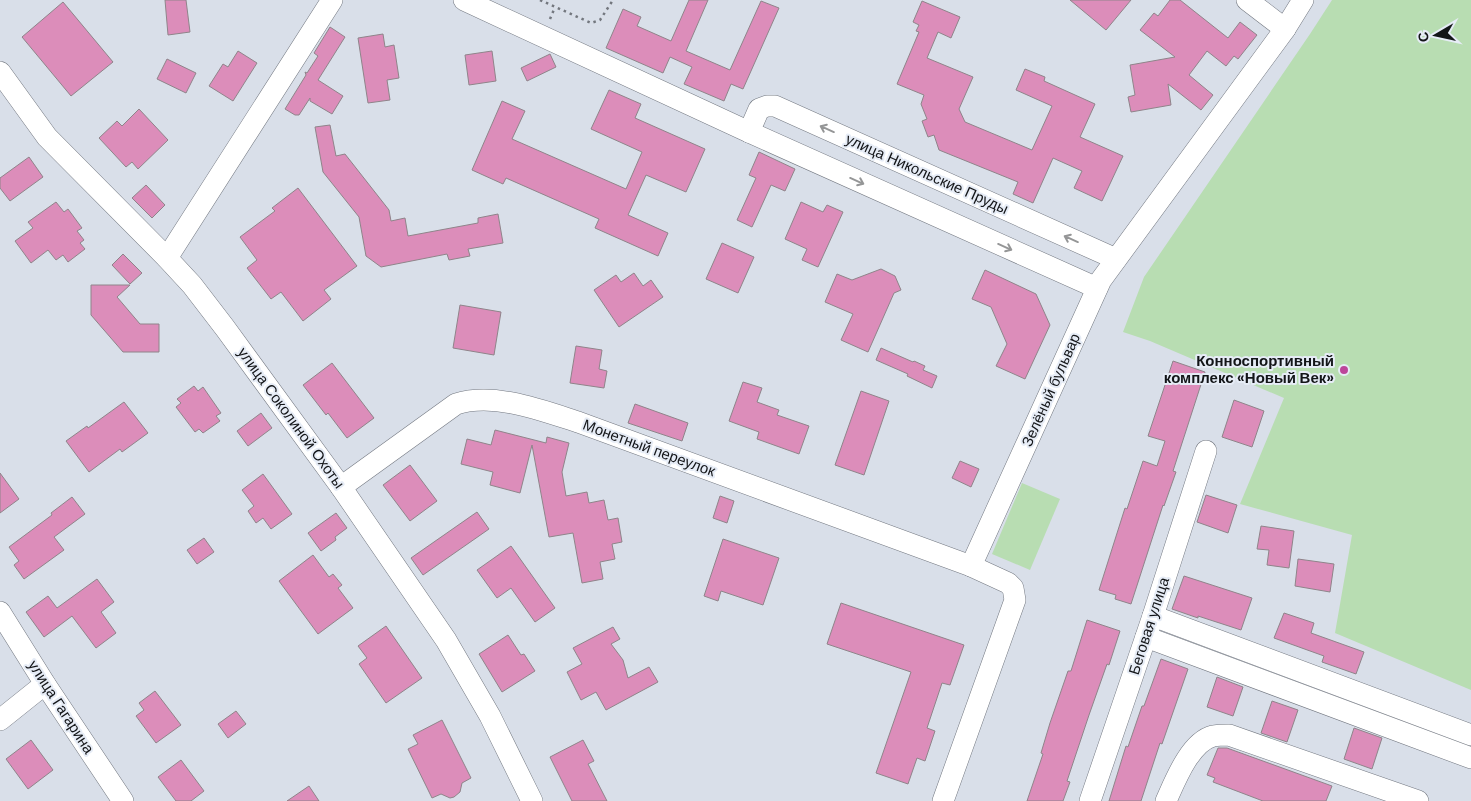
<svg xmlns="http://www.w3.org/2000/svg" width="1471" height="801" font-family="'DM Sans',sans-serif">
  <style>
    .green { fill: #b8ddb2 }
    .building { fill: #dc8dba; stroke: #8f848a }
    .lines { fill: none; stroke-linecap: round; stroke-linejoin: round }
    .minor-casing { stroke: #737881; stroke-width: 22 }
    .path { stroke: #73777e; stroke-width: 2.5; stroke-dasharray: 2.5 4; stroke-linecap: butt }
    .minor { stroke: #fff; stroke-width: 21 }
    .oneway { stroke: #959697 }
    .poi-dot { fill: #bc459a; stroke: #e6ecf6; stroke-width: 2 }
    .labels { text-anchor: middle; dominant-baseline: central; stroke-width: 4; stroke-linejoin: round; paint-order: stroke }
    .street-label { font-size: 15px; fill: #131518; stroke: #e6ecf6 }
    .poi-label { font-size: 15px; font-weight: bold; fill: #131518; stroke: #e6ecf6; text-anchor: end }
  </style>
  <rect width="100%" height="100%" fill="#d9dfe9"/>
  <!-- green -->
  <g class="green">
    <path d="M1332,0H1471V690L1335,633L1352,535L1240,504L1284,398L1150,341L1123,332L1144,277L1310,34Z"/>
    <path d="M1022,483L1060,499L1030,570L992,554Z"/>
  </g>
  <!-- building -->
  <g class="building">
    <path d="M165,0H186L190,32L168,35Z"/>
    <path d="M689,0H708L686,51L730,70L761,1L779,8L743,89L731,84L724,101L684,84L692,67L670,57L663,73L606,48L623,9L641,17L637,26L671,41Z"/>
    <path d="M1070,0H1131L1106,30Z"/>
    <path d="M1170,0H1180L1228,38L1240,22L1257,35L1238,59L1234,56L1226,66L1207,51L1189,75L1213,95L1201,110L1168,84L1171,105L1131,112L1128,97L1135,95L1130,65L1175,57L1140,30L1154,13L1158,16Z"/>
    <path d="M922,1L960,17L951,38L938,32L927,58L973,77L959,109L965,122L1032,150L1052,106L1016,90L1025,69L1045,77L1044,81L1095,104L1080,137L1123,156L1102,201L1074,188L1082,171L1053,158L1033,203L1013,194L1018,182L939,150L934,135L928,137L922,121L927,119L921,104L924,95L897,84L919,32L916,31L919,25L913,22Z"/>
    <path d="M63,2L113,62L71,96L22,37Z"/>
    <path d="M330,27L345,37L318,80L343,96L332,114L310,101V98L299,115H295L285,109L306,75L305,72L307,73L318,56L314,53Z"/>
    <path d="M383,34L385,47L394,45L399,78L387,80L390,100L368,103L358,38Z"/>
    <path d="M238,51L257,63L233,101L209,86L223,64L228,67Z"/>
    <path d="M492,51L496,81L469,85L465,55Z"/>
    <path d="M550,54L556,67L527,81L521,68Z"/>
    <path d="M167,59L196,73L186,93L157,79Z"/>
    <path d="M609,90L641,104L635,118L705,149L686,192L646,175L628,215L668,233L658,256L595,228L599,219L506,178L503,184L472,170L502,101L525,111L512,139L626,189L642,152L591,129Z"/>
    <path d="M139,109L168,140L138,169L132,162L126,167L99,138L117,121L122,126Z"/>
    <path d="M330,125L336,156L345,154L389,210L391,221L405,218L408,236L478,223V218L498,214L503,243L468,249L470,256L449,260L447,254L381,267L366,256L359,217L323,172L315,127Z"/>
    <path d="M759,152L795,169L785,191L771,185L752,227L737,220L756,178L749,175Z"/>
    <path d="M29,157L43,177L10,201L0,188V178Z"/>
    <path d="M146,185L165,205L152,218L132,198Z"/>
    <path d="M298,188L357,266L324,290L331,299L303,321L281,292L271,299L247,268L257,260L240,237L275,211L272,208Z"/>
    <path d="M56,202L64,212L68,209L82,228L77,231L84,240L80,243L85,249L68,262L63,255L56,260L48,250L31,263L15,241L33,228L28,222Z"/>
    <path d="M801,202L823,212L827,205L843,212L818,267L802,260L807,249L785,239Z"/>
    <path d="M722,243L754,257L738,293L706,279Z"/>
    <path d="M123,254L142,273L130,284L112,265Z"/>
    <path d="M881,269L895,276L901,290L894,293L868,352L841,340L853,314L825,302L837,274L852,280Z"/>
    <path d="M985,270L1036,294L1050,325L1025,379L996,366L1007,344L991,307L972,299Z"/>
    <path d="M634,273L643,286L651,280L663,297L619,327L594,290L616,275L621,282Z"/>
    <path d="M91,285H130L117,297L140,324H159V352H123L91,315Z"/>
    <path d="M460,305L501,312L494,355L453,348Z"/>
    <path d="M576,346L602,350L599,369L607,371L604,388L570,383Z"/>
    <path d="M881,348L913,362L914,361L925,366L923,370L937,376L932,388L907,376L908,374L876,360Z"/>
    <path d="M1173,361L1205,372L1173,471L1176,472L1164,506L1163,505L1131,604L1115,599L1116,595L1099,590L1125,508L1127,509L1143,461L1157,466L1165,441L1148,436Z"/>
    <path d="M332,363L374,418L347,438L328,413L326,415L303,385Z"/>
    <path d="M743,382L762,388L757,402L779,410L777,415L809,426L799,454L757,439L759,432L729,421Z"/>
    <path d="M194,386L198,391L203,387L221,413L216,416L220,421L203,433L199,429L195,432L176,407L181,403L177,399Z"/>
    <path d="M861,391L889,401L864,475L835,465Z"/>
    <path d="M1234,400L1264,411L1252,447L1222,437Z"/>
    <path d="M124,402L148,433L122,452L120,449L89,472L66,441L87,426L88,428Z"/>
    <path d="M635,404L688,423L682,441L628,423Z"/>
    <path d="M261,413L272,428L248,446L237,431Z"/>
    <path d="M495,430L546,443L547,437L569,443L562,472L566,496L587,492L589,503L604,500L608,520L618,518L622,542L612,544L615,559L600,562L603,579L582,583L573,533L549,537L532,445L520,493L490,485L493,472L461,464L467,439L491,445Z"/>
    <path d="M960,461L979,469L971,487L952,478Z"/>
    <path d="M410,465L437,501L410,521L383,485Z"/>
    <path d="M0,473L19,499L0,513Z"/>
    <path d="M263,474L292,514L271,529L263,518L256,523L248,511L254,506L242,490Z"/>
    <path d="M1206,495L1237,505L1228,533L1197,522Z"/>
    <path d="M720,496L734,501L727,523L713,518Z"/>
    <path d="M72,497L85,514L54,537L64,550L24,579L14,565L19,561L9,547L52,515L51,513Z"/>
    <path d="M477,512L489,529L423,575L411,558Z"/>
    <path d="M336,513L347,528L335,537L336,540L321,551L308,533Z"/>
    <path d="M1261,526L1294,531L1289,568L1267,565L1269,550L1257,549Z"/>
    <path d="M204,538L214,552L197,564L187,550Z"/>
    <path d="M723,539L779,558L763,605L721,591L718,601L704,596Z"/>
    <path d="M511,546L555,608L535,622L511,588L497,598L477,570Z"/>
    <path d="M313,555L329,577L333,574L342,585L338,588L353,608L318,634L279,581Z"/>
    <path d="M1298,559L1334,564L1330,592L1295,586Z"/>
    <path d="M1184,576L1252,598L1241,630L1198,616V618L1172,609Z"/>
    <path d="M97,579L114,602L101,612L116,633L96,648L72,616L44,637L26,612L48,596L57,608Z"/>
    <path d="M841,603L964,645L950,685L942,683L927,728L935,731L925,761L917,758L908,784L876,773L911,672L827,644Z"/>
    <path d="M1284,613L1314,623L1311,633L1364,652L1356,674L1322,662L1324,656L1274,638Z"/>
    <path d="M1087,620L1120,631L1109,665L1107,664L1089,715L1067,781L1070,782L1063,801H1027L1043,754L1041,753L1050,723L1068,671H1071Z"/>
    <path d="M386,626L422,678L386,703L359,664L367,658L358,646Z"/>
    <path d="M613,627L620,639L611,644L623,660L628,678L649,667L658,682L606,710L596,692L581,700L567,672L582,664L573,648Z"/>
    <path d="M508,635L521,655L524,654L535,671L502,692L479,654Z"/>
    <path d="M1161,659L1188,669L1162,744L1160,743L1141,801H1109L1126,746L1128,747L1142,706H1144Z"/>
    <path d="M1217,677L1243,687L1233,716L1207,707Z"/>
    <path d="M155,691L181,725L156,743L136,716L144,710L139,703Z"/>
    <path d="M1272,701L1298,710L1287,742L1261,733Z"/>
    <path d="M236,711L246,724L228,738L218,724Z"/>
    <path d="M442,720L471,778L462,783L460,792L454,797L450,798L441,794L432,798L408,749L418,744L413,735Z"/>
    <path d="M1354,728L1382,738L1372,769L1344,759Z"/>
    <path d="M31,740L53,770L28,789L6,759Z"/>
    <path d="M583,740L594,761L588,764L607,801H572L550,757Z"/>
    <path d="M1218,748H1227L1332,786L1326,801H1263L1213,782L1215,778L1207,775Z"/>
    <path d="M181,760L204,791L191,801H176L158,777Z"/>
    <path d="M309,786L319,801H287Z"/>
  </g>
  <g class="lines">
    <!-- minor casing -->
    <g class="minor-casing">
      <g id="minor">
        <path d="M464,0L749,132L1097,288"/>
        <path d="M1247,0L1285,29"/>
        <path d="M0,72L47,137L167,258L192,285L225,328L341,487L446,640L490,716L532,801"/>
        <path d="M749,132L759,109L767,106H775L1116,259"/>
        <path d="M167,258L332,0"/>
        <path d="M341,487L456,404C494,392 541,410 578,422L971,566"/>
        <path d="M0,612L45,684L123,801"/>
        <path d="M1153,616L1471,735"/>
        <path d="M1146,637L1471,758"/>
        <path d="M0,720L45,684"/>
        <path d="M943,801L1015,600L1013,588L1008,583L971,566L1101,280L1285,29L1303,0"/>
        <path d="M1090,801L1153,616L1206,451"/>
        <path d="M1166,801C1175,781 1190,742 1213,736C1218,735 1224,735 1229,735L1418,801"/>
      </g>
    </g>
    <!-- path -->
    <g class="path">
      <path d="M540,0L591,23L600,20L613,0"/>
      <path d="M550,19L555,7"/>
    </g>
    <!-- minor -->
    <use href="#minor" class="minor"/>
  </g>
  <!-- one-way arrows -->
  <defs><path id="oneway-shaft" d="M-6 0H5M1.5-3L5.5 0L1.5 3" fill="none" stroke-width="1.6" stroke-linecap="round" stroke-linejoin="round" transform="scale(1.25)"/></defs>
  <g class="oneway">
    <use href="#oneway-shaft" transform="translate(827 129) rotate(-156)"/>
    <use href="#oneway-shaft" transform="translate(857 181) rotate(24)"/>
    <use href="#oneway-shaft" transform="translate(1071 239) rotate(-156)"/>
    <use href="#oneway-shaft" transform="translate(1005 247) rotate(24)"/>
  </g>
  <!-- markers -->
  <circle class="poi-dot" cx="1344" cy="370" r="5"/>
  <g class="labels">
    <!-- street labels -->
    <g class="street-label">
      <text transform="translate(927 174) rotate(24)">улица Никольские Пруды</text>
      <text transform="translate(1051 390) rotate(-66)">Зелёный бульвар</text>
      <text transform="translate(291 418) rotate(54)">улица Соколиной Охоты</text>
      <text transform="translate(649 448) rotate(20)">Монетный переулок</text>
      <text transform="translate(1149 626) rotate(-72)">Беговая улица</text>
      <text transform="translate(61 707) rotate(57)">улица Гагарина</text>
    </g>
    <!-- poi labels -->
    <g class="poi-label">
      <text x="1334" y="361">Конноспортивный<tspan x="1334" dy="17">комплекс «Новый Век»</tspan></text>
    </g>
  </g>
  <!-- north arrow -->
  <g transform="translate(1436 35) rotate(261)" stroke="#e6ecf6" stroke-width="4" paint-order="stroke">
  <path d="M0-4L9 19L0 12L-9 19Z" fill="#131518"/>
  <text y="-8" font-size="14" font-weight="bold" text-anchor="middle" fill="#131518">С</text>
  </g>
</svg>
